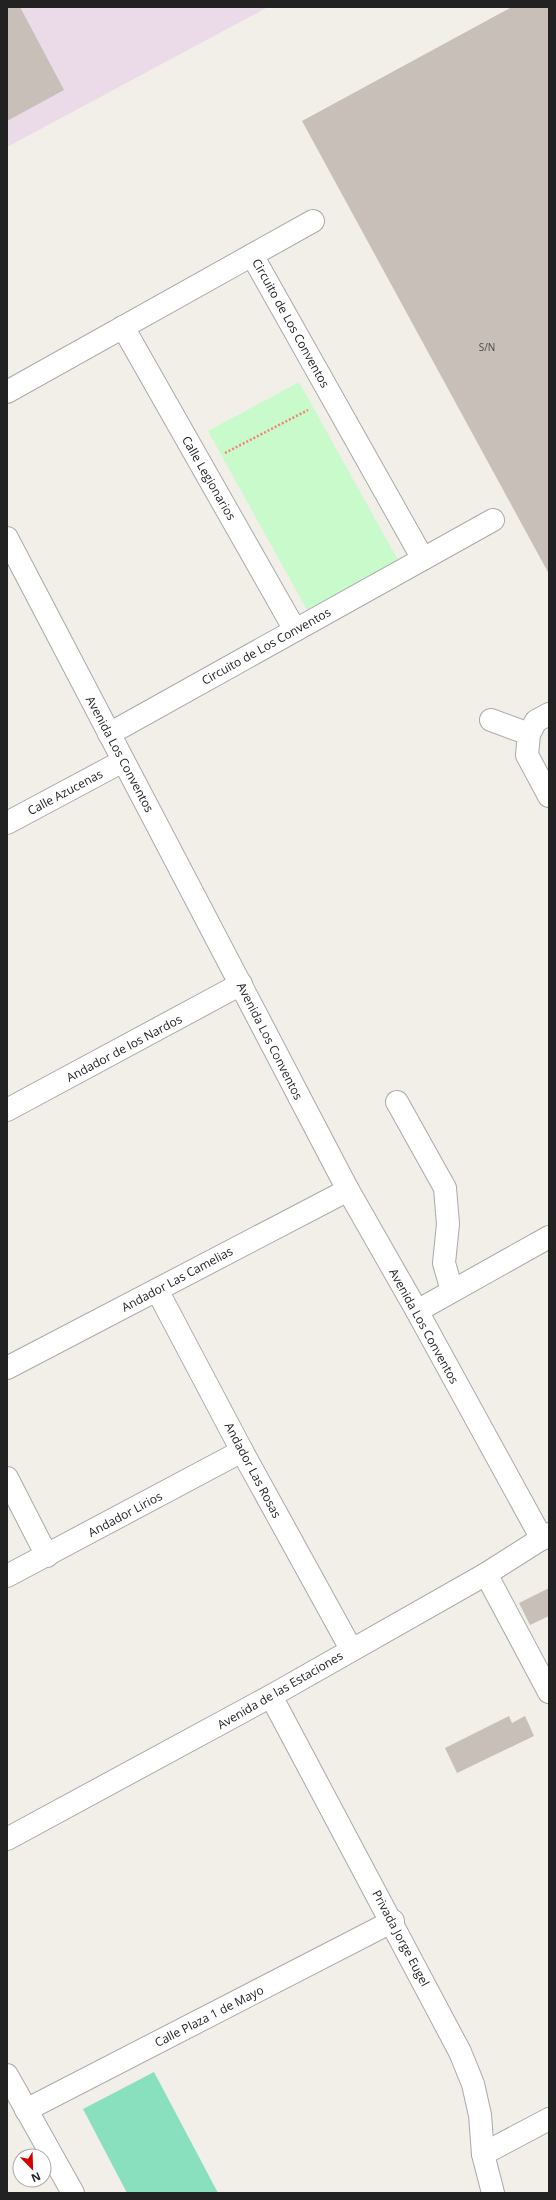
<svg xmlns="http://www.w3.org/2000/svg" width="556" height="2200" font-family="'Open Sans',sans-serif">
  <style>
    .industrial { fill: #ebdbe8 }
    .park { fill: #c8facc }
    .pitch { fill: #88e0be }
    .building { fill: #c7bfb8 }
    .lines { fill: none; stroke-linecap: round; stroke-linejoin: round }
    .minor-casing { stroke: #a9a9a9; stroke-width: 24 }
    .path { stroke: #fa8072; stroke-width: 2.5; stroke-dasharray: 2 2; stroke-linecap: butt }
    .minor { stroke: #fff; stroke-width: 22 }
    .labels { text-anchor: middle; dominant-baseline: central; stroke-width: 3.5; stroke-linejoin: round; paint-order: stroke }
    .number-label { font-size: 10px; fill: #4b4948 }
    .street-label { font-size: 12px; fill: #222; stroke: #fff }
  </style>
  <rect width="100%" height="100%" fill="#f2efe9"/>
  <!-- industrial -->
  <path class="industrial" d="M7,7H268L7,147Z"/>
  <!-- park -->
  <path class="park" d="M299,382L398,560L307,610L208,431Z"/>
  <!-- pitch -->
  <path class="pitch" d="M154,2072L218,2193H127L83,2109Z"/>
  <!-- building -->
  <g class="building">
    <path d="M7,7H20L64,90L7,121Z"/>
    <path d="M512,7H549V574L302,121Z"/>
    <path d="M549,1588V1616L530,1625L519,1603Z"/>
    <path d="M509,1716L512,1723L525,1716L534,1736L457,1773L445,1748Z"/>
  </g>
  <g class="lines">
    <!-- minor casing -->
    <g class="minor-casing">
      <g id="minor">
        <path d="M252,255L423,559"/>
        <path d="M123,327L295,630"/>
        <path d="M7,392L313,221"/>
        <path d="M7,538L348,1190L417,1311L542,1539"/>
        <path d="M549,714L536,721L529,734L527,755L549,796"/>
        <path d="M491,720L529,734"/>
        <path d="M109,734L493,520"/>
        <path d="M7,823L123,761"/>
        <path d="M397,1102L445,1188L448,1224L444,1263L452,1291"/>
        <path d="M7,1110L241,984"/>
        <path d="M157,1290L242,1451L351,1649"/>
        <path d="M417,1311L549,1237"/>
        <path d="M7,1368L348,1190"/>
        <path d="M7,1478L47,1556"/>
        <path d="M486,1574L549,1692"/>
        <path d="M7,1576L242,1451"/>
        <path d="M271,1696L460,2052L473,2084L480,2115L483,2154L493,2193"/>
        <path d="M7,1839L271,1696L486,1574L549,1534"/>
        <path d="M7,2075L73,2193"/>
        <path d="M26,2110L393,1921"/>
        <path d="M483,2154L549,2119"/>
      </g>
    </g>
    <!-- path -->
    <path class="path" d="M225,453L308,410"/>
    <!-- minor -->
    <use href="#minor" class="minor"/>
  </g>
  <g class="labels">
    <!-- number labels -->
    <g class="number-label">
      <text x="487" y="347">S/N</text>
    </g>
    <!-- street labels -->
    <g class="street-label">
      <text transform="translate(291 323) rotate(61)">Circuito de Los Conventos</text>
      <text transform="translate(209 478) rotate(60)">Calle Legionarios</text>
      <text transform="translate(266 646) rotate(-29)">Circuito de Los Conventos</text>
      <text transform="translate(120 754) rotate(62)">Avenida Los Conventos</text>
      <text transform="translate(65 792) rotate(-28)">Calle Azucenas</text>
      <text transform="translate(270 1041) rotate(63)">Avenida Los Conventos</text>
      <text transform="translate(124 1048) rotate(-28)">Andador de los Nardos</text>
      <text transform="translate(177 1279) rotate(-28)">Andador Las Camelias</text>
      <text transform="translate(424 1326) rotate(61)">Avenida Los Conventos</text>
      <text transform="translate(253 1470) rotate(62)">Andador Las Rosas</text>
      <text transform="translate(125 1514) rotate(-28)">Andador Lirios</text>
      <text transform="translate(280 1690) rotate(-30)">Avenida de las Estaciones</text>
      <text transform="translate(401 1938) rotate(62)">Privada Jorge Eugel</text>
      <text transform="translate(209 2016) rotate(-27)">Calle Plaza 1 de Mayo</text>
    </g>
  </g>
  <!-- border -->
  <rect width="556" height="2200" fill="none" stroke="#222222" stroke-width="16"/>
  <!-- north arrow -->
  <g transform="translate(32 2168) rotate(157)"><circle r="19" fill="#ffffff" stroke="#a7a7a7"/>
  <path d="M0-3L7 15L0 10L-7 15Z" fill="#d40000"/>
  <text y="-6" font-size="11" font-weight="bold" text-anchor="middle" fill="#222222">N</text>
  </g>
</svg>
